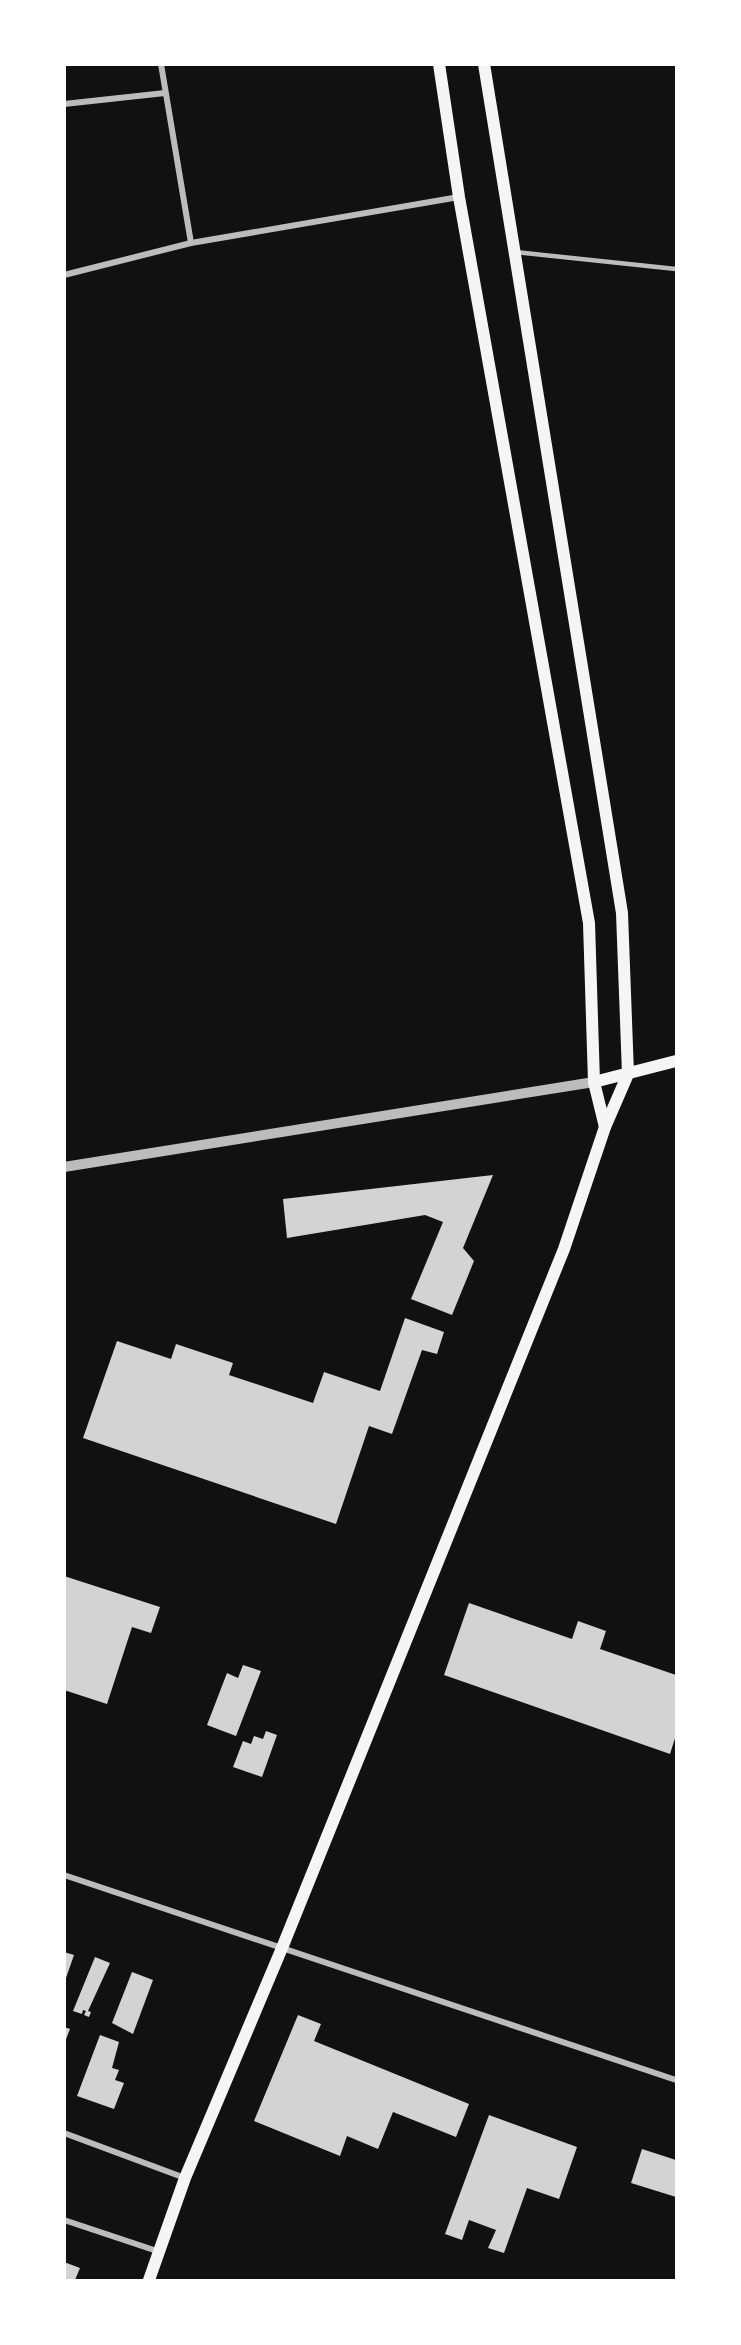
<svg xmlns="http://www.w3.org/2000/svg" width="741" height="2345" font-family="Commissioner,sans-serif">
  <style>
    .building { fill: #d3d3d3 }
    .lines { fill: none; stroke-linecap: round; stroke-linejoin: round }
    .service { stroke: #bcbcbc; stroke-width: 4.5 }
    .minor { stroke: #bcbcbc; stroke-width: 6 }
    .tertiary { stroke: #bcbcbc; stroke-width: 10 }
    .secondary { stroke: #f5f5f5; stroke-width: 12 }
  </style>
  <rect width="100%" height="100%" fill="#111"/>
  <!-- building -->
  <g class="building">
    <path d="M493,1175L463,1248L474,1261L452,1315L411,1299L443,1222L425,1215L287,1238L283,1199Z"/>
    <path d="M405,1318L444,1332L437,1354L422,1350L392,1434L369,1426L336,1524L83,1438L117,1341L171,1359L176,1344L233,1363L229,1375L313,1403L324,1372L380,1391Z"/>
    <path d="M64,1576L160,1607L151,1633L132,1627L107,1704L64,1690Z"/>
    <path d="M469,1603L572,1639L578,1621L606,1631L600,1649L676,1675V1735L670,1754L444,1675Z"/>
    <path d="M243,1665L261,1671L236,1736L207,1725L227,1673L238,1678Z"/>
    <path d="M266,1731L277,1735L262,1777L233,1767L243,1741L251,1744L254,1736L263,1739Z"/>
    <path d="M64,1952L74,1955L65,1981L64,1980Z"/>
    <path d="M95,1957L110,1963L88,2011L91,2012L89,2017L84,2015L86,2011L83,2010L82,2014L73,2011Z"/>
    <path d="M132,1972L153,1980L133,2034L112,2023Z"/>
    <path d="M298,2015L321,2024L314,2041L469,2104L456,2137L393,2112L378,2149L347,2136L340,2156L254,2121Z"/>
    <path d="M64,2027L70,2029L65,2042H64Z"/>
    <path d="M100,2035L119,2042L112,2068L119,2070L115,2080L124,2083L114,2109L77,2096Z"/>
    <path d="M489,2115L577,2147L559,2199L527,2188L504,2253L488,2248L496,2230L469,2220L462,2240L445,2234Z"/>
    <path d="M642,2149L676,2160V2197L631,2183Z"/>
    <path d="M64,2262L80,2268L75,2280H64Z"/>
  </g>
  <g class="lines">
    <!-- service -->
    <path class="service" d="M515,252L676,269"/>
    <!-- minor -->
    <g class="minor">
      <path d="M161,64L191,243"/>
      <path d="M64,104L165,93"/>
      <path d="M64,275L191,243L459,197"/>
      <path d="M64,1875L676,2080"/>
      <path d="M64,2133L185,2178"/>
      <path d="M64,2220L160,2252"/>
    </g>
    <!-- tertiary -->
    <path class="tertiary" d="M64,1167L594,1082"/>
    <!-- secondary -->
    <g class="secondary">
      <path d="M439,64L459,197L589,923L594,1082L605,1127"/>
      <path d="M594,1082L676,1061"/>
      <path d="M149,2280L185,2178L282,1948L564,1249L605,1127L628,1074L622,913L484,64"/>
    </g>
  </g>
  <!-- border -->
  <rect width="741" height="2345" fill="none" stroke="#ffffff" stroke-width="132"/>
</svg>
